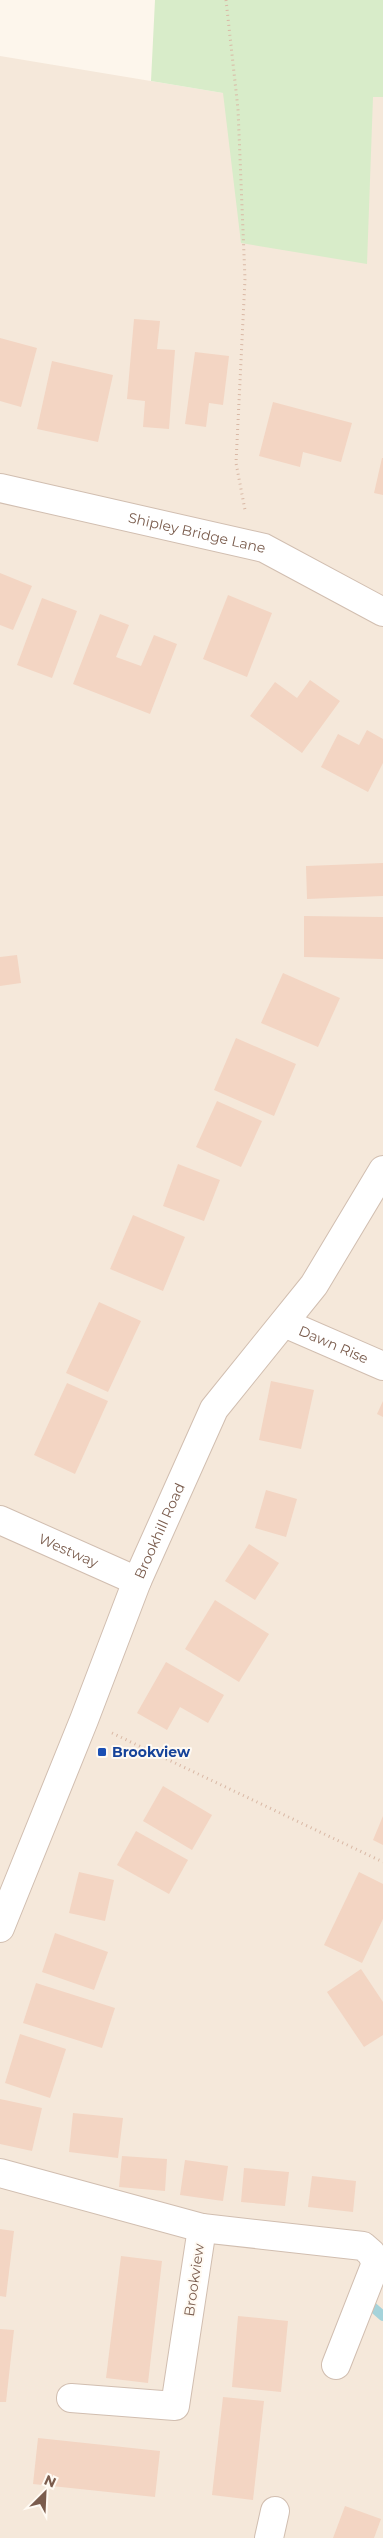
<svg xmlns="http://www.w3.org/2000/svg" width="383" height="2538" font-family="Montserrat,sans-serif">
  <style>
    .residential { fill: #f5e8da }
    .green { fill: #d8ecc9 }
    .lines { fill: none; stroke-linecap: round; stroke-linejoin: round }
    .stream { stroke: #a5d3da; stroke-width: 10 }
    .building { fill: #f3d5c3 }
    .minor-casing { stroke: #d1beb0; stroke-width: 30 }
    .path { stroke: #d9b8a5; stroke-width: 3; stroke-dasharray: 1 4; stroke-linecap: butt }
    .minor { stroke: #fff; stroke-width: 28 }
    .transit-dot { fill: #1a4fb4; stroke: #fffaf3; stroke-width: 2 }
    .labels { text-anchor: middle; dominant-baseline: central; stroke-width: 4; stroke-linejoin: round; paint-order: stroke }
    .street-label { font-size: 14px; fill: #7a5c4d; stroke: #fffaf3 }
    .transit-label { font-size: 14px; font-weight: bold; fill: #164399; stroke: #fffaf3; text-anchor: start }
  </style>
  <rect width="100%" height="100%" fill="#fdf6ec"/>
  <!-- residential -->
  <path class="residential" d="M0,56L223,93L383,97V2538H0Z"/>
  <!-- green -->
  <path class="green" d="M155,0H383V97H373L367,264L241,243L223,93L151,81Z"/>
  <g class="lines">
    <!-- stream -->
    <path class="stream" d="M368,2303L383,2316"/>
  </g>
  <!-- building -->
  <g class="building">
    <path d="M134,319L160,321L157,349L175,350L169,429L143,427L145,401L127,399Z"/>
    <path d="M0,338L37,348L21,407L0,401Z"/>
    <path d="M195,352L229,356L223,405L209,403L206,427L185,424Z"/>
    <path d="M52,361L113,375L98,442L37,429Z"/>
    <path d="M273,402L352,423L341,462L303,452L300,467L259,456Z"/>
    <path d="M382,458H383V495L374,493Z"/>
    <path d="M0,573L32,586L13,630L0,625Z"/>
    <path d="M228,595L272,613L247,677L203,659Z"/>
    <path d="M42,598L77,611L52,678L17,665Z"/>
    <path d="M100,614L129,625L116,657L141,666L154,635L177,644L150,714L73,684Z"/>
    <path d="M310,680L340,701L302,753L250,716L275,682L297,698Z"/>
    <path d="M367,730L383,739V763L368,792L321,767L338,734L359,745Z"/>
    <path d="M383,863V896L307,899L306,866Z"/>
    <path d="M304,916L383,917V959L304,957Z"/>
    <path d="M17,955L21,983L0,986V957Z"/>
    <path d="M283,973L340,998L318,1047L261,1023Z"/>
    <path d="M236,1038L296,1064L274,1116L214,1090Z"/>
    <path d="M217,1101L262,1121L241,1167L196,1147Z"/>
    <path d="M178,1164L220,1180L204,1221L163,1206Z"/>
    <path d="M133,1215L185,1237L163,1291L110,1269Z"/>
    <path d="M99,1302L141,1321L108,1392L66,1373Z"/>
    <path d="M271,1381L314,1390L301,1449L259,1440Z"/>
    <path d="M67,1383L108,1401L75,1474L34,1455Z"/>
    <path d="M383,1401V1417L377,1414Z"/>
    <path d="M266,1490L297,1499L286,1537L255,1528Z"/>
    <path d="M249,1544L279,1563L255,1600L225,1581Z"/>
    <path d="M215,1600L269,1634L239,1682L185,1649Z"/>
    <path d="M166,1662L224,1695L208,1723L180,1707L167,1730L137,1713Z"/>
    <path d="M163,1786L212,1815L192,1850L143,1821Z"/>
    <path d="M383,1816V1845L373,1840Z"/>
    <path d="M136,1831L188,1860L169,1894L117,1865Z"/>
    <path d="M79,1872L114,1880L105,1921L69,1913Z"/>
    <path d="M359,1872L383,1884V1919L362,1963L324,1945Z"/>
    <path d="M55,1933L108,1952L94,1990L42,1972Z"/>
    <path d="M361,1969L383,2002V2035L364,2047L327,1992Z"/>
    <path d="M36,1983L115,2008L102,2048L23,2023Z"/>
    <path d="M20,2034L66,2049L50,2098L5,2083Z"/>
    <path d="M0,2099L42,2108L32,2151L0,2144Z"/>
    <path d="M73,2113L123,2118L118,2158L69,2152Z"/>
    <path d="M122,2156L167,2159L165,2191L119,2187Z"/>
    <path d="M185,2160L228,2166L223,2201L180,2195Z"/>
    <path d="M244,2168L289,2172L285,2206L241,2202Z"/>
    <path d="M312,2176L356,2181L353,2212L308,2207Z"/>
    <path d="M0,2229L14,2231L6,2297L0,2296Z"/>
    <path d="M121,2256L162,2261L148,2383L106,2378Z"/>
    <path d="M238,2316L288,2321L281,2392L232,2387Z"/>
    <path d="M0,2329L14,2330L6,2402H0Z"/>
    <path d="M223,2397L264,2401L253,2500L212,2495Z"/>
    <path d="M38,2438L160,2451L155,2497L33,2484Z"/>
    <path d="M345,2506L381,2519L374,2538H333Z"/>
  </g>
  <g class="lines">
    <!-- minor casing -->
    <g class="minor-casing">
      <g id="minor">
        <path id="s1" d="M0,488L264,548L383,612"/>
        <path id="s2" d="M284,1323L383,1366"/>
        <path id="s3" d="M0,1520L137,1581"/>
        <path id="s4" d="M0,1928L84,1720L137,1581L214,1409L314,1285L383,1170"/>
        <path d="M0,2173L202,2228L175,2406L71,2398"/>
        <path d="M202,2228L363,2246L371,2253L376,2263L336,2365"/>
        <path d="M269,2538L275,2511"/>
      </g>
    </g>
    <!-- path -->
    <g class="path">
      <path d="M226,0L238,109L245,279L236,463L245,510"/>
      <path d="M112,1733L383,1862"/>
    </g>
    <!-- minor -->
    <use href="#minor" class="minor"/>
  </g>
  <!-- markers -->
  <rect class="transit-dot" x="97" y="1747" width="10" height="10" rx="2.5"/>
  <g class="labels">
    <!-- street labels -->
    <g class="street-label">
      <text stroke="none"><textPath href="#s1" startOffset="202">Shipley Bridge Lane</textPath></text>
      <text stroke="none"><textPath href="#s2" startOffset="54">Dawn Rise</textPath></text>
      <text stroke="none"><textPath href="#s4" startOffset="428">Brookhill Road</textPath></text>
      <text stroke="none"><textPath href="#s3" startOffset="75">Westway</textPath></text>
      <text transform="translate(194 2280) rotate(-82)">Brookview</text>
    </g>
    <!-- transit labels -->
    <g class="transit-label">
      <text x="112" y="1752">Brookview</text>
    </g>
  </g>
  <!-- north arrow -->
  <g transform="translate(45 2493) rotate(24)" stroke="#fffaf3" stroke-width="4" paint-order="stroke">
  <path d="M0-4L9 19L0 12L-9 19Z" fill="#7a5c4d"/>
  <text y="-8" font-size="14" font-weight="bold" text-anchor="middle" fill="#7a5c4d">N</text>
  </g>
</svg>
